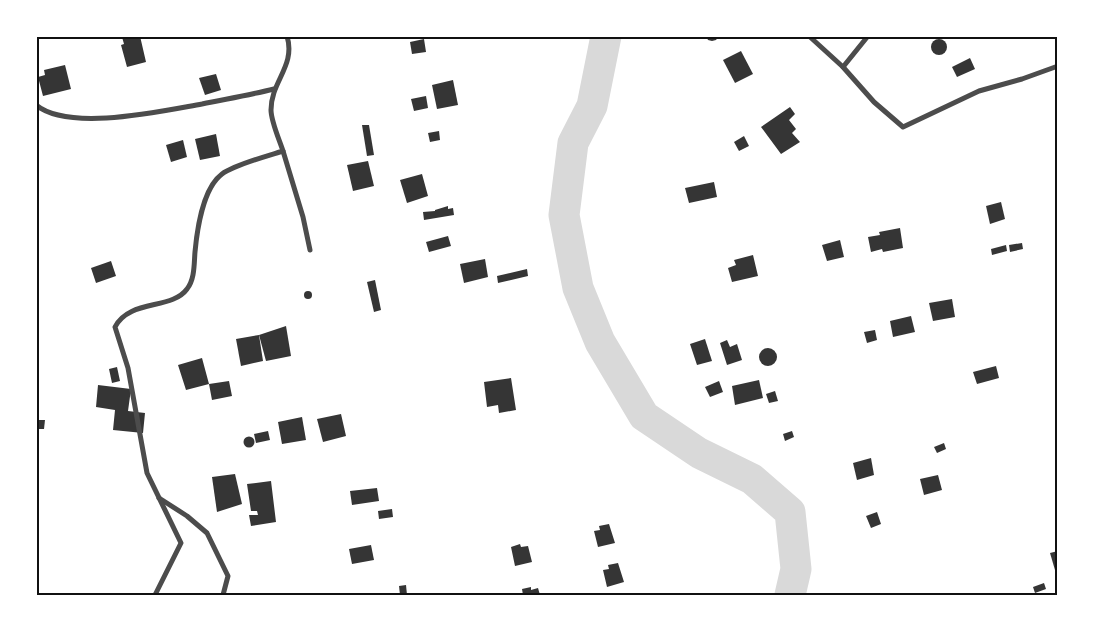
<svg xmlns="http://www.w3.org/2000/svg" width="1094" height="631" font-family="'PT Sans Narrow',sans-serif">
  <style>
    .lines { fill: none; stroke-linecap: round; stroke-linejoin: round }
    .river { stroke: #d9d9d9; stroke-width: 31 }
    .building { fill: #353535 }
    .minor { stroke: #4c4c4c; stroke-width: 5 }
    .neatline { fill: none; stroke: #111; stroke-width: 2 }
  </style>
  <rect width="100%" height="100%" fill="#fff"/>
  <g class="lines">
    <!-- river -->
    <path class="river" d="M606,36L592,106L573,143L564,215L578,288L600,342L644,416L699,453L752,479L790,512L796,569L790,595"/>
  </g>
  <!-- building -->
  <g class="building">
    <path d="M125,36H140L146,62L127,67L121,45L124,44L122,37Z"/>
    <path d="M706,36H719L716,40L712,41L708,40Z"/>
    <circle cx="939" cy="47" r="8"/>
    <path d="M424,39L426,52L412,54L410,42Z"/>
    <path d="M741,51L753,74L735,83L723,60Z"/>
    <path d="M970,58L975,69L957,77L952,67Z"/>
    <path d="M65,65L71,89L43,96L38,77L45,75L44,70Z"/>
    <path d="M216,74L221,90L205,95L199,78Z"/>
    <path d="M453,80L458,105L437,109L432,85Z"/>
    <path d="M426,96L428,108L414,111L411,99Z"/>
    <path d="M790,107L795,114L789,120L796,129L792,133L800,142L781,154L761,127Z"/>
    <path d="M362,125H369L374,155L367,156Z"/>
    <path d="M439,131L440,140L430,142L428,133Z"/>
    <path d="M216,134L220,156L200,160L195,139Z"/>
    <path d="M744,136L749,146L739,151L734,142Z"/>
    <path d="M183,140L187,157L171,162L166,145Z"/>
    <path d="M368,161L374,186L353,191L347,165Z"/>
    <path d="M422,174L428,196L407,203L400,180Z"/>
    <path d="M714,182L717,197L689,203L685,188Z"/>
    <path d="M1001,202L1005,219L990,224L986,206Z"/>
    <path d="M448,206V209L453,208L454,215L424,220L423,212L435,211V210Z"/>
    <path d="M900,228L903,248L883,252L882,249L871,252L868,237L880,235L879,232Z"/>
    <path d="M448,236L451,246L429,252L426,242Z"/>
    <path d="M840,240L844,257L827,261L822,245Z"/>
    <path d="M1022,243L1023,249L1010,252L1009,245Z"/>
    <path d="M1006,245L1007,251L992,255L991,249Z"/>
    <path d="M753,255L758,276L732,282L728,268L736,265L734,260Z"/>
    <path d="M485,259L488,277L464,283L460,264Z"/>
    <path d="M111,261L116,276L96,283L91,268Z"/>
    <path d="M527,269L528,276L498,283L497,276Z"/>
    <path d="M375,280L381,310L374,312L367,282Z"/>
    <circle cx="308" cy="295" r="4"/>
    <path d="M952,299L955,317L933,321L929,303Z"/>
    <path d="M911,316L915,332L893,337L890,321Z"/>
    <path d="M286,326L291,356L266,361L259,335Z"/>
    <path d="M875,330L877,340L867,343L864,332Z"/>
    <path d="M259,335L263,361L241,366L236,339Z"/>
    <path d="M705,339L712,361L697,365L690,344Z"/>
    <path d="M727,340L730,347L737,344L742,360L727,365L720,343Z"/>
    <circle cx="768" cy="357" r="9"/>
    <path d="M202,358L209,384L229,381L232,396L212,400L209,384L186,390L178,365Z"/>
    <path d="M996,366L999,378L977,384L973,372Z"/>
    <path d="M117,367L120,381L112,383L109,369Z"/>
    <path d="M511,378L516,410L499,413L498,405L487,407L484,382Z"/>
    <path d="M759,380L763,398L735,405L732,386Z"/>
    <path d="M719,381L723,392L710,397L705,387Z"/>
    <path d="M98,385L131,389L128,411L145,413L143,433L113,430L115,410L96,407Z"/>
    <path d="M775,391L778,401L769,403L766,394Z"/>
    <path d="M341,414L346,436L323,442L317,419Z"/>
    <path d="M302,417L306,440L282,444L278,422Z"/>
    <path d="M36,420H45L44,429H36Z"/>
    <path d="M268,431L270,440L256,443L254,434Z"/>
    <path d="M792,431L794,437L785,441L783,434Z"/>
    <circle cx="249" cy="442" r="5.5"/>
    <path d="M944,443L946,449L937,453L934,447Z"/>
    <path d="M871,458L874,475L857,480L853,463Z"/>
    <path d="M235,474L242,504L217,512L212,477Z"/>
    <path d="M938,475L942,490L924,495L920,479Z"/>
    <path d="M271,481L276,522L251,526L249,515H258L257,511H251L247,484Z"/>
    <path d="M377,488L379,501L352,505L350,491Z"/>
    <path d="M392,509L393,517L379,519L378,511Z"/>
    <path d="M877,512L881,524L871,528L866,516Z"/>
    <path d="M609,524L615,543L598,547L594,531L600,530L599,526Z"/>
    <path d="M520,544L521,547L528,546L532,562L515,566L511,547Z"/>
    <path d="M371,545L374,560L352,564L349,549Z"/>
    <path d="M1058,551V569L1055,570L1050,553Z"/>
    <path d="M618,563L624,582L607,587L603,570L609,569L608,565Z"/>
    <path d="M1044,583L1046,589L1035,593L1033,587Z"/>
    <path d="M406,585L407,595H400L399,586Z"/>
    <path d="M531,587V590L538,588L540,595H523L522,589Z"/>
  </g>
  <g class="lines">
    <!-- minor -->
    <g class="minor">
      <path d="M809,36L843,67L868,36"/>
      <path d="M843,67L874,102L903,127L979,91L1022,79L1058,66"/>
      <path d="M36,105C69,132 162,111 202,104C226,99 250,95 274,89"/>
      <path d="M283,151L303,217L310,250"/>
      <path d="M159,498L187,516L207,533L228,576L223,595"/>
      <path d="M155,595L181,543L147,473L128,368L115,327C129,299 172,310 187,289C195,279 194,263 195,252C197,230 203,188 222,174C234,165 267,156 283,151C279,139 271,121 271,110C271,81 296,66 287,36"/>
    </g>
  </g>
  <!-- border -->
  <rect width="1094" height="631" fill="none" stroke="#ffffff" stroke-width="75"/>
  <rect x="38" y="38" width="1018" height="556" class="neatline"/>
</svg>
